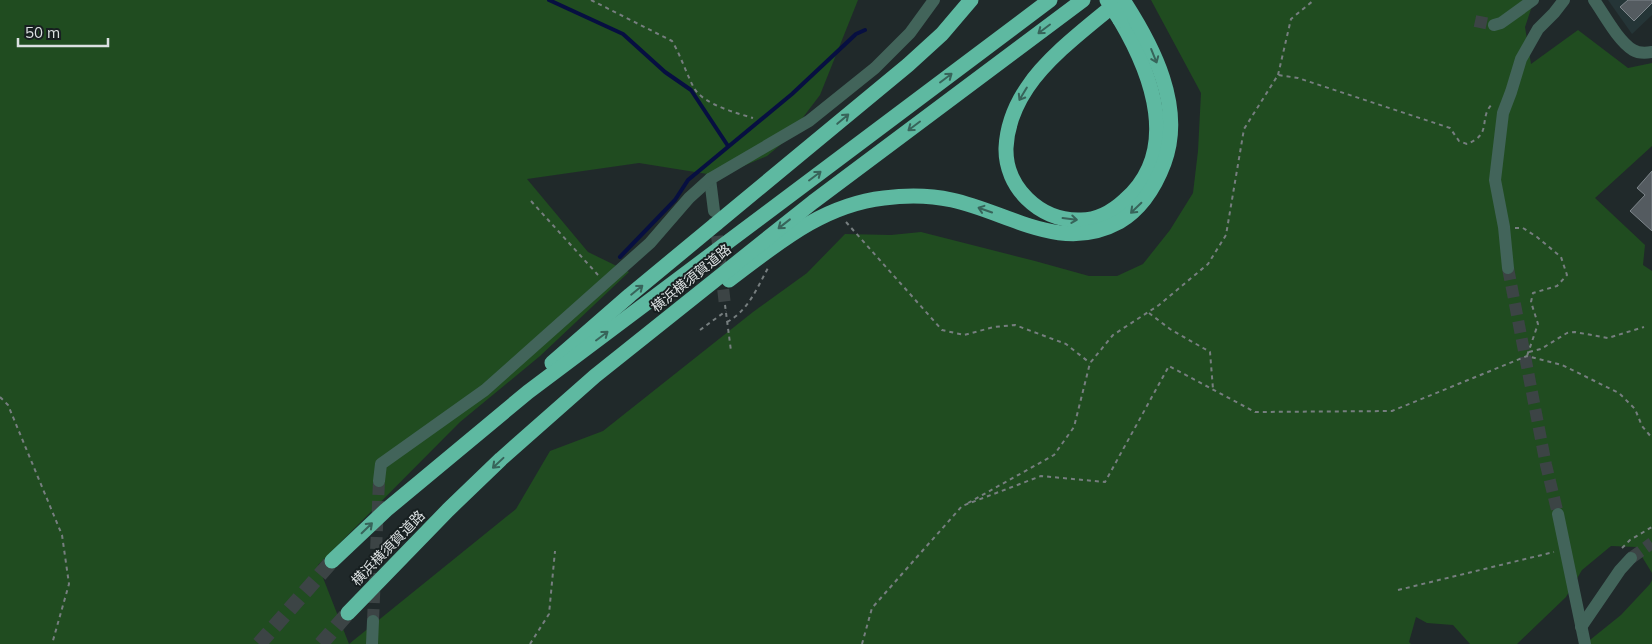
<svg xmlns="http://www.w3.org/2000/svg" width="1652" height="644" font-family="Mulish,'Noto Sans JP',sans-serif">
  <style>
    .built { fill: #253537 }
    .green { fill: #204c20 }
    .lines { fill: none; stroke-linecap: round; stroke-linejoin: round }
    .stream { stroke: #070f41; stroke-width: 4 }
    .building { fill: #545b60; stroke: #7e868b }
    .minor-tunnel { stroke: #3c4445; stroke-width: 12; stroke-dasharray: 12 6; stroke-linecap: butt }
    .highway-tunnel { stroke: #3c4445; stroke-width: 15; stroke-dasharray: 15 8; stroke-linecap: butt }
    .path { stroke: #767e7f; stroke-width: 2; stroke-dasharray: 4 4; stroke-linecap: butt }
    .minor { stroke: #42645a; stroke-width: 12 }
    .highway { stroke: #5eb9a1; stroke-width: 15 }
    .highway-bridge { stroke: #5eb9a1; stroke-width: 15 }
    .oneway { stroke: #37645a }
    .labels { text-anchor: middle; dominant-baseline: central; stroke-width: 4; stroke-linejoin: round; paint-order: stroke }
    .street-label { font-size: 14px; fill: #dbe0e1; stroke: #171f20 }
  </style>
  <rect width="100%" height="100%" fill="#20292a"/>
  <!-- built -->
  <path class="built" d="M1608,0H1652V15L1632,34Z"/>
  <!-- green -->
  <g class="green">
    <path d="M0,0H858L820,95L785,141L767,156L720,176L639,163L527,179L588,252L629,272L540,356L460,422L318,565L349,644H0Z"/>
    <path d="M1151,0H1534L1525,27L1531,64L1578,30L1628,68L1652,63V146L1595,198L1645,245L1643,265L1652,271V573L1636,547L1611,546L1582,570L1566,597L1517,644H1470L1453,625L1427,623L1416,617L1409,642L1411,644H349L516,509L550,451L603,431L753,312L807,273L845,234L891,235L921,232L1035,261L1089,276H1117L1143,264L1170,230L1193,193L1198,151L1201,93Z"/>
    <path d="M1652,580V644H1585L1621,615L1650,584Z"/>
  </g>
  <g class="lines">
    <!-- stream -->
    <g class="stream">
      <path d="M549,0L623,34L665,72L691,90L728,146"/>
      <path d="M620,257L675,200L688,180L792,94L856,34L865,30"/>
    </g>
  </g>
  <!-- building -->
  <g class="building">
    <path d="M1628,0H1652V3L1634,21L1620,7Z"/>
    <path d="M1652,171V231L1630,211L1645,195L1637,188Z"/>
  </g>
  <g class="lines">
    <!-- minor-tunnel -->
    <g class="minor-tunnel">
      <path d="M1475,21L1494,25"/>
      <path d="M715,218L725,305"/>
      <path d="M1508,268L1546,465L1558,514"/>
      <path d="M1631,558L1652,543"/>
      <path d="M373,621L379,481"/>
    </g>
    <!-- highway-tunnel -->
    <g class="highway-tunnel">
      <path d="M259,644L332,561"/>
      <path d="M321,644L348,613"/>
    </g>
    <!-- path -->
    <g class="path">
      <path d="M591,0L672,41C681,56 686,73 694,88C703,104 736,113 753,118"/>
      <path d="M1278,75L1291,19L1314,0"/>
      <path d="M531,201L598,275"/>
      <path d="M846,222L942,330L964,335L994,327L1015,325L1066,344L1090,363"/>
      <path d="M1515,228H1523L1537,237L1561,257L1567,275L1557,286L1533,293L1531,302L1538,324L1527,356"/>
      <path d="M725,305L731,351"/>
      <path d="M1149,313L1170,329L1210,352L1213,389"/>
      <path d="M727,322C748,311 757,288 768,268"/>
      <path d="M700,330L726,311"/>
      <path d="M1529,352L1541,349L1567,333L1575,332L1608,338L1644,327"/>
      <path d="M0,397L8,405L62,535L69,584L52,644"/>
      <path d="M968,503L1054,455L1074,427L1090,363L1113,335L1159,305L1208,264L1226,235L1244,129L1278,75L1298,78L1450,128L1459,141L1467,144C1493,134 1478,119 1492,104"/>
      <path d="M1622,548L1630,540L1652,527"/>
      <path d="M1398,590L1554,552"/>
      <path d="M530,644L549,614L555,551"/>
      <path d="M862,644L872,608L962,506L1041,476L1105,482L1169,366L1255,412L1392,411L1527,356L1562,365L1619,393L1635,409L1642,426L1652,438"/>
    </g>
    <!-- minor -->
    <g class="minor">
      <path d="M1594,0C1604,14 1618,41 1633,50C1638,53 1646,53 1652,52"/>
      <path d="M1494,25L1501,23L1533,0"/>
      <path d="M710,179L714,211"/>
      <path d="M1508,268L1504,227L1495,180L1503,113L1511,92L1521,59L1538,29L1554,13L1564,0"/>
      <path d="M379,481L381,464L485,390L650,243L689,198L710,179L809,121L875,68L910,33L934,0"/>
      <path d="M1558,514L1585,644"/>
      <path d="M1581,627L1620,570L1631,558"/>
      <path d="M372,644L373,621"/>
    </g>
    <!-- highway -->
    <g class="highway">
      <path d="M1120,0C1090,25 1048,56 1027,88C1015,106 1007,126 1006,148C1005,187 1039,220 1078,220C1095,221 1112,212 1125,200C1181,151 1152,74 1120,20"/>
      <path d="M729,280C777,244 822,205 884,198C907,195 929,195 952,200C1008,212 1061,254 1119,222C1141,209 1155,187 1164,163C1185,107 1153,46 1123,0"/>
      <path d="M552,363L630,295L908,65L942,34L971,0"/>
      <path d="M332,561L386,510L528,392L1050,0"/>
      <path d="M348,613L448,510L501,459L595,376L813,202L1083,0"/>
    </g>
    <!-- highway-bridge -->
    <path class="highway-bridge" d="M1107,0L1120,20"/>
  </g>
  <!-- one-way arrows -->
  <defs><path id="oneway-shaft" d="M-6 0H5M1.5-3L5.5 0L1.5 3" fill="none" stroke-width="1.6" stroke-linecap="round" stroke-linejoin="round" transform="scale(1.25)"/></defs>
  <g class="oneway">
    <use href="#oneway-shaft" transform="translate(1044 29) rotate(143)"/>
    <use href="#oneway-shaft" transform="translate(1154 56) rotate(68)"/>
    <use href="#oneway-shaft" transform="translate(946 78) rotate(-37)"/>
    <use href="#oneway-shaft" transform="translate(1023 94) rotate(121)"/>
    <use href="#oneway-shaft" transform="translate(843 119) rotate(-40)"/>
    <use href="#oneway-shaft" transform="translate(914 126) rotate(143)"/>
    <use href="#oneway-shaft" transform="translate(815 176) rotate(-37)"/>
    <use href="#oneway-shaft" transform="translate(1136 208) rotate(136)"/>
    <use href="#oneway-shaft" transform="translate(985 210) rotate(-161)"/>
    <use href="#oneway-shaft" transform="translate(1070 219) rotate(7)"/>
    <use href="#oneway-shaft" transform="translate(784 224) rotate(142)"/>
    <use href="#oneway-shaft" transform="translate(637 290) rotate(-39)"/>
    <use href="#oneway-shaft" transform="translate(602 336) rotate(-37)"/>
    <use href="#oneway-shaft" transform="translate(498 463) rotate(137)"/>
    <use href="#oneway-shaft" transform="translate(367 528) rotate(-44)"/>
  </g>
  <g class="labels">
    <!-- street labels -->
    <g class="street-label">
      <text transform="translate(691 278) rotate(-39)">横浜横須賀道路</text>
      <text transform="translate(388 548) rotate(-46)">横浜横須賀道路</text>
    </g>
  </g>
  <!-- scale -->
  <path d="M18 38v8h90v-8" fill="none" stroke="#dbe0e1" stroke-width="2.5"/>
  <text x="25" y="38" font-size="15" fill="#dbe0e1" stroke="#171f20" stroke-width="4" paint-order="stroke">50 m</text>
</svg>
